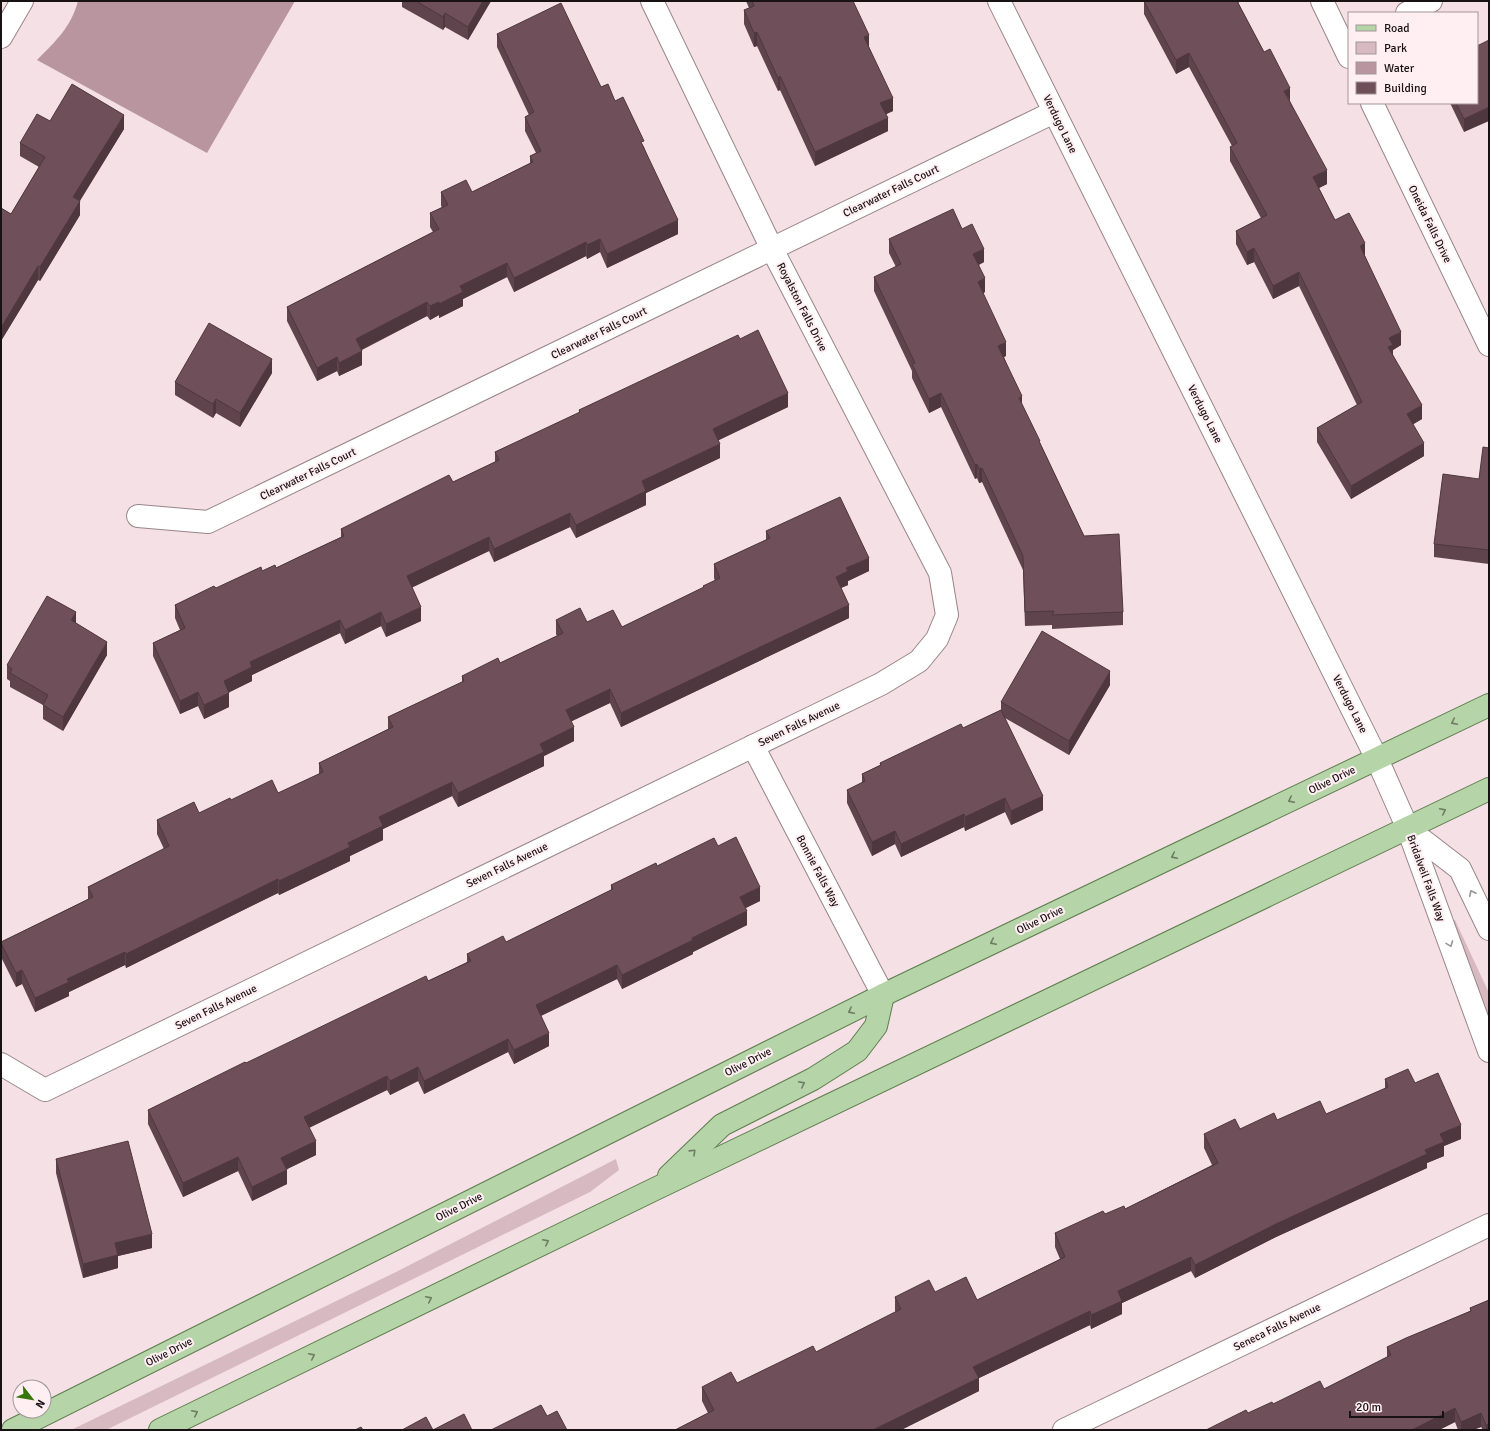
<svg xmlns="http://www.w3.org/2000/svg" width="1490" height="1431" font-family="Signika,sans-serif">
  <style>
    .green { fill: #d7b9c1 }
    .water { fill: #b8959f }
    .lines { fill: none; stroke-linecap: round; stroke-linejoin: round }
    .minor-casing { stroke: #98858a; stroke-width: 24 }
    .major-casing { stroke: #5e7d4e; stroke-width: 24 }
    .minor { stroke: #fff; stroke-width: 22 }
    .major { stroke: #b5d4a7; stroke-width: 22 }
    .wall { fill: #5f444d }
    .shaded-wall { fill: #4e373e }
    .building { fill: #6f4f59; stroke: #4e373e }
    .oneway { stroke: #6f7d65 }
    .oneway2 { stroke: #989495 }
    .labels { text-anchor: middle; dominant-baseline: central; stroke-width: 4; stroke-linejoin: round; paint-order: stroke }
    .street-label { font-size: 11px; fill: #191214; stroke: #ffeef2 }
  </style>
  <rect width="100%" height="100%" fill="#f4e0e5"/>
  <!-- green -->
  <g class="green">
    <path d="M1455,920L1489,993V1017L1445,924Z"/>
    <path d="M616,1159L619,1170L590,1192L106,1430H71L398,1271Z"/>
  </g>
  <!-- water -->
  <path class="water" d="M78,1H295L207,153L37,60C56,41 71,27 78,1Z"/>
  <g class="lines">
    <!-- minor casing -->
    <g class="minor-casing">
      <g id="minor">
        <path d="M999,1L1377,759L1408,829L1489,1051"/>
        <path d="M1322,1L1349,57"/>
        <path d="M1407,13L1431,1"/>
        <path d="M1,37L22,1"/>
        <path d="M1372,103L1489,345"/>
        <path d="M138,516L208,522L1054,112"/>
        <path d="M753,746L883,995"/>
        <path d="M1408,829L1460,869L1489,929"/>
        <path d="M1,1064L45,1090L881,684L919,661L937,639L947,615L940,573L772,249L652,1"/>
        <path d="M1064,1430L1489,1225"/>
      </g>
    </g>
    <!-- major casing -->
    <g class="major-casing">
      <g id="major">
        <path d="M669,1176L722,1125L813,1079L857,1051L876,1026L883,995"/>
        <path d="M13,1430L883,995L1489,705"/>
        <path d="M160,1430L655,1189L1489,789"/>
      </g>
    </g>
    <!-- minor -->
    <use href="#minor" class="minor"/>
    <!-- major -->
    <use href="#major" class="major"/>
  </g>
  <!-- wall -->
  <g class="wall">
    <path d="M402,1H491L468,40L445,27L443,30L402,7Z"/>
    <path d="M746,1H853L869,47L893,111L886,114L888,131L815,166L780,90L778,91L757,46L754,47L744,24V10L749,8Z"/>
    <path d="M1144,1H1241L1238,3L1290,101L1327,184L1319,188L1335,220L1365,256L1401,345L1393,350V355L1422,419L1413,424L1424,456L1351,499L1317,442V428L1357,405L1299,286L1273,299L1254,262L1247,265L1236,244V231L1261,218L1230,161V147L1232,146L1189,67L1176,74L1144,14Z"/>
    <path d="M497,34L601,87L615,101L644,147L678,234L607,268L600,252L587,259L586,256L514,292L507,277L463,299V306L439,318V315L430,320L427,316L362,350V365L339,376L337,371L317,381L287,321V307L433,232L430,227V213L442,207L441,206V192H472L530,163V156L536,153L525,131V117L529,115L497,47Z"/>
    <path d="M1450,103H1477L1464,132Z"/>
    <path d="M50,121L124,129L80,201V215L40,281L38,280L1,341V208L11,214L39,167L20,156V143Z"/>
    <path d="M962,229L984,262L979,265L985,292L983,293L1006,356L1004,357L1022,404L1040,443L1084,536L1123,612V625L1052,629V625L1025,626L1023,570L982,482L979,483L977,478L975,479L941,407L929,413L912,378V371L874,291V277L896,267L889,253V239Z"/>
    <path d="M740,339L788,407L718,440L720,458L646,493V505L576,538L570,527L494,562L489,551L412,587L421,621L386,637L381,626L345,644L340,633L252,675V681L229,692V707L204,719L198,706L180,714L153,656V643L180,630L175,618V605L216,588L262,571L276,568L341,537V529L453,482L495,462V452L579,413V410Z"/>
    <path d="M272,373L240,427L216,413L213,418L175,395V382Z"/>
    <path d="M1489,448V564L1434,557V544L1479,479Z"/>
    <path d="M766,531L869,571L848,581V585L841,588L849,618L621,727L610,703L571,721L574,741L544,756V766L458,807L452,796L383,829V840L350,856V861L279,895L278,893L126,968L125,965L69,992V996L35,1012L22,984L16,987L1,957V942L88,899V887L164,849L157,834V820L199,813L231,800L278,793L319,774V763L388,729V717L462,682V676L500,663L557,636L556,634V620L587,622L622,627L703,588V586L715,581L714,578V564L766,540Z"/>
    <path d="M76,623L107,655L63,731L43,719V705L10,687V681L7,679V665Z"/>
    <path d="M1110,685L1069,755L1005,718L1043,810L1011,825L1005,812L965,831L964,827L901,857L895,844L872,856L847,803V790L862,783V774L880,765V763L963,728L1001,710V702Z"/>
    <path d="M718,846L760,901L745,908L747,925L693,952V954L622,989L617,979L541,1016L549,1046L514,1064L508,1052L424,1094L418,1081L390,1095L387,1090L309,1128L316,1155L287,1169V1184L252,1201L238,1171L183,1197L148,1124V1110L246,1063L428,981L467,962V954L506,942L611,890V885L657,866Z"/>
    <path d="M1385,1079L1415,1083L1461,1139L1444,1146V1156L1427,1163V1168L1276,1237L1195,1278L1191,1271L1122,1303V1314L1091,1329L1090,1325L979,1378V1391L901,1430H675L708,1413L702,1401V1387L737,1383L816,1352L896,1312L895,1311V1297L935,1292L977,1300L1060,1259L1055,1247V1233L1105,1214L1125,1209L1212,1165L1204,1148V1134L1240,1129L1277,1120L1326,1114L1385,1089Z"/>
    <path d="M56,1159L152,1248L118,1256V1268L83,1278L56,1173Z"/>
    <path d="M1489,1300V1430H1483L1481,1427L1473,1430H1458L1455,1422L1439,1430H1206L1273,1404L1324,1389L1387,1357V1347L1470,1311V1308Z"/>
  </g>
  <!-- shaded-wall -->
  <g class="shaded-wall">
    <path d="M483,1H491L468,40V27Z"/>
    <path d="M445,13V27L443,30V17Z"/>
    <path d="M757,32V46L754,47V33Z"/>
    <path d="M869,35V49L864,37Z"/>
    <path d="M1189,53V67L1176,74V60Z"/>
    <path d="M780,76V90L778,91V78Z"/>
    <path d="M1290,88V101L1284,91Z"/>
    <path d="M893,98V111L880,117V103Z"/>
    <path d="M1489,107V121L1464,132V119Z"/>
    <path d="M124,115V129L73,211V197Z"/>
    <path d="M888,118V131L815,166V152Z"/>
    <path d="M1327,170V184L1313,191V177Z"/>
    <path d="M80,201V215L40,281V267Z"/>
    <path d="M678,220V234L607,268V254Z"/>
    <path d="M600,239V252L587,259V245Z"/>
    <path d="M586,242V256L514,292V278Z"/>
    <path d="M1365,243V257L1360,246Z"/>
    <path d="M1254,248V262L1247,265V252Z"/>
    <path d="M984,249V262L973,267V254Z"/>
    <path d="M507,263V277L463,299V306L439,318V304L460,286Z"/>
    <path d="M38,266V280L1,341V328Z"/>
    <path d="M1299,272V286L1273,299V286Z"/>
    <path d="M985,278V292L978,296V282Z"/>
    <path d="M427,302V316L356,352V339Z"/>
    <path d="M439,302V315L430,320V306Z"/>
    <path d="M1401,332V345L1393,350V358L1388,347L1389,338Z"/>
    <path d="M1006,342V356L998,359V346Z"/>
    <path d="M362,351V365L339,376V363Z"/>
    <path d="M337,357V371L317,381V368Z"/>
    <path d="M272,359V373L240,427V413Z"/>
    <path d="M788,393V407L713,443V429Z"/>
    <path d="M941,393V407L929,413V399Z"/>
    <path d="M1022,396V410L1019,398Z"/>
    <path d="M216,399V413L213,418V404Z"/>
    <path d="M1422,405V419L1407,428V414Z"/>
    <path d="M1424,443V456L1351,499V486Z"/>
    <path d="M720,444V458L646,493V505L576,538V525L642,481Z"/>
    <path d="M977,464V478L975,479V465Z"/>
    <path d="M982,468V482L979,483V469Z"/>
    <path d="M570,513V527L494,562V549Z"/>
    <path d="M489,537V551L407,590V576Z"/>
    <path d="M869,558V571L848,581V585L836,590V577L846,568Z"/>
    <path d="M849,605V618L621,727V713Z"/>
    <path d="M421,607V621L386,637V624Z"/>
    <path d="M76,612V626L71,620Z"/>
    <path d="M381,612V626L345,644V630Z"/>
    <path d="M340,620V633L252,675V681L224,695V681L250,662Z"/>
    <path d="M107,642V655L63,731V717Z"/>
    <path d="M1110,671V685L1069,755V741Z"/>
    <path d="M610,689V703L566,724V710Z"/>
    <path d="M198,692V706L180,714V701Z"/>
    <path d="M229,693V707L204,719V705Z"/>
    <path d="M574,727V741L544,756V766L458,807V793L540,744Z"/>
    <path d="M452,782V796L383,829V840L350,856V861L279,895V881L348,843L379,817Z"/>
    <path d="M1043,796V810L1011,825V811Z"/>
    <path d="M1005,798V812L965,831V817Z"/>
    <path d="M964,814V827L901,857V844Z"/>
    <path d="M895,831V844L872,856V842Z"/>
    <path d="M278,879V893L126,968V954Z"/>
    <path d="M760,887V901L740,911V897Z"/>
    <path d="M747,911V925L693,952V954L622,989V975L692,938Z"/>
    <path d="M125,952V965L69,992V996L35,1012V998L67,979Z"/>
    <path d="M617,965V979L536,1018V1005Z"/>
    <path d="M22,970V984L16,987V973Z"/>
    <path d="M549,1033V1046L514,1064V1050Z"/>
    <path d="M508,1039V1052L424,1094V1081Z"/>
    <path d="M418,1067V1081L390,1095V1081Z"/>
    <path d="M387,1076V1090L304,1130V1117Z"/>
    <path d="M1461,1125V1139L1444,1146V1156L1427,1163V1168L1276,1237L1195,1278V1265L1276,1224L1425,1150L1440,1134Z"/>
    <path d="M316,1141V1155L281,1172V1158Z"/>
    <path d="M238,1157V1171L183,1197V1183Z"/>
    <path d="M287,1170V1184L252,1201V1187Z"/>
    <path d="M152,1234V1248L118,1256V1268L83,1278V1264L115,1243Z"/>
    <path d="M1191,1257V1271L1122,1303V1314L1091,1329V1315L1118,1291Z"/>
    <path d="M1090,1311V1325L979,1378V1391L901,1430H873L973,1367Z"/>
    <path d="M1455,1408V1422L1439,1430H1412Z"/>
    <path d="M1481,1413V1427L1473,1430H1461V1422Z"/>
    <path d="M1489,1424V1430H1486V1425Z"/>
  </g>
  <!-- building -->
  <g class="building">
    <path d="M416,1H483L468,27L445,13L443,17Z"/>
    <path d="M752,1H853L869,35L864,37L893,98L880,103L888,118L815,152L780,76L778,78L757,32L754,33L744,10L754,6Z"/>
    <path d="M1144,1H1237L1264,52L1270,49L1290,88L1284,91L1327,170L1313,177L1335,220L1349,213L1365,243L1360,246L1401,332L1389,338L1393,345L1388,347L1422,405L1407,414L1424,443L1351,486L1317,428L1362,402L1299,272L1273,286L1254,248L1247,252L1236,231L1267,215L1230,147L1237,143L1189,53L1176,60Z"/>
    <path d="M561,3L601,87L608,84L615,101L623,97L644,141L641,142L678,220L607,254L600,239L587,245L586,242L514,278L507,263L460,286L463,292L439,304V302L430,306L427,302L356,339L362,351L339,363L337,357L317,368L287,307L439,229L430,213L448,205L441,192L466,180L472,192L533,162L530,156L541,151L525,117L534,112L497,34Z"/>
    <path d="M1489,40V107L1464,119L1456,103H1477V46Z"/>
    <path d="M72,84L124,115L73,197L80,201L40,267L38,266L1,328V208L11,214L45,157L20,143L37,114L50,121Z"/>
    <path d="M953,209L962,229L972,224L984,249L973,254L985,278L978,282L1006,342L998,346L1022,396L1019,398L1040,441H1039L1084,536L1119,534L1123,612L1052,615L1054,611L1025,612L1023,556L982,468L979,469L977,464L975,465L941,393L929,399L912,364L915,363L874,277L901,264L889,239Z"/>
    <path d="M209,323L272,359L240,413L216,399L213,404L175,382Z"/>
    <path d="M758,330L788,393L713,429L720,444L642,481L646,491L576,525L570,513L494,549L489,537L407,576L421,607L386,624L381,612L345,630L340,620L250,662L252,667L224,681L229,693L204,705L198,692L180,701L153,643L185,628L175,605L214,586L216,588L261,567L262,571L275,565L276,568L301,556L344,536L341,529L449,475L453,482L499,460L495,452L580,412L579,410L738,335L740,339Z"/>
    <path d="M1483,447L1489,448V550L1434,544L1443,474L1479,479Z"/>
    <path d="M840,497L869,558L846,568L848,571L836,577L849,605L621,713L610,689L566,710L574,727L540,744L544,752L458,793L452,782L379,817L383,826L348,843L350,847L279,881L278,879L126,954L125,952L67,979L69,982L35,998L22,970L16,973L1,943V942L93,897L88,887L169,846L157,820L194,802L199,813L230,798L231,800L272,780L278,793L323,772L319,763L393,727L388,717L464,681L462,676L498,658L500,663L563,633L556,620L580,608L587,622L613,610L622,627L704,587L703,586L720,578L714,564L770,538L766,531Z"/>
    <path d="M47,596L76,612L71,620L107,642L63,717L43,705L48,695L10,673L12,669L7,665Z"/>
    <path d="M1042,631L1110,671L1069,741L1001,702Z"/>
    <path d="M1001,710L1043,796L1011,811L1005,798L965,817L964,814L901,844L895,831L872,842L847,790L865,781L862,774L881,765L880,763L961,724L963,728Z"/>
    <path d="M736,837L760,887L740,897L747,911L692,938L693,940L622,975L617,965L536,1005L549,1033L514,1050L508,1039L424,1081L418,1067L390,1081L387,1076L304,1117L316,1141L281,1158L287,1170L252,1187L238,1157L183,1183L148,1110L245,1062L246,1063L426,976L428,981L471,961L467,954L503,936L506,942L613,889L611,885L656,863L657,866L714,838L718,846Z"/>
    <path d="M1408,1069L1415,1083L1438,1073L1461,1125L1440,1134L1444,1142L1425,1150L1427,1154L1276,1224L1195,1265L1191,1257L1118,1291L1122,1301L1091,1315L1090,1311L973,1367L979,1378L873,1430H675L714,1410L702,1387L731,1372L737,1383L813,1346L816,1352L901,1309L895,1297L929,1280L935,1292L966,1277L977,1300L1065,1257L1055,1233L1103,1211L1105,1214L1124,1206L1125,1209L1218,1163L1204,1134L1235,1119L1240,1129L1274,1113L1277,1120L1320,1101L1326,1114L1388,1087L1385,1079Z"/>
    <path d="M128,1141L152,1234L115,1243L118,1255L83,1264L56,1159Z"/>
    <path d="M1489,1300V1424L1486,1425L1481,1413L1461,1422L1455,1408L1412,1430H1206L1246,1410L1248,1413L1272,1402L1273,1404L1320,1381L1324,1389L1391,1355L1387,1347L1406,1338L1471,1311L1470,1308Z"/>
    <path d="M541,1405L547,1416L557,1411L567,1430H491Z"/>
    <path d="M464,1414L472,1430H402L426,1417L433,1430Z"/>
    <path d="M361,1427L363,1430H355Z"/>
  </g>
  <!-- one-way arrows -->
  <defs><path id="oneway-chevron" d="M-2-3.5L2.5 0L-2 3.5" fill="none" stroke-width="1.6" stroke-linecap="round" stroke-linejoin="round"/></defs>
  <g class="oneway">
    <use href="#oneway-chevron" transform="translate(1454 722) rotate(154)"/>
    <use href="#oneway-chevron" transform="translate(1291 800) rotate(154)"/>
    <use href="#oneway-chevron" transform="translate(1443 811) rotate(-26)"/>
    <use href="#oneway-chevron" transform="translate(1174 856) rotate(154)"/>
    <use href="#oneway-chevron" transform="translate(993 942) rotate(154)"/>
    <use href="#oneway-chevron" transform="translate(851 1011) rotate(153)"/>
    <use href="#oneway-chevron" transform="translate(802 1084) rotate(-27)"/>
    <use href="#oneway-chevron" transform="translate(693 1152) rotate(-44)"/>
    <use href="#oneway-chevron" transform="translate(546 1242) rotate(-26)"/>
    <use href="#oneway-chevron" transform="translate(429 1299) rotate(-26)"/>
    <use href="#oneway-chevron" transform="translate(312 1356) rotate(-26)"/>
    <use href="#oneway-chevron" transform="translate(195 1413) rotate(-26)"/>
  </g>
  <g class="oneway2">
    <use href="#oneway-chevron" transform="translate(1472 893) rotate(-116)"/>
    <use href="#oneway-chevron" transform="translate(1450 944) rotate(70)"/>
  </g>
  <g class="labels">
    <!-- street labels -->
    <g class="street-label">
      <text transform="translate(1060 124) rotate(64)">Verdugo Lane</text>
      <text transform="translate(891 191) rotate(-26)">Clearwater Falls Court</text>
      <text transform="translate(1430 224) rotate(64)">Oneida Falls Drive</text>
      <text transform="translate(802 307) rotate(63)">Royalston Falls Drive</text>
      <text transform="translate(599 333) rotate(-26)">Clearwater Falls Court</text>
      <text transform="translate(1205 414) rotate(63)">Verdugo Lane</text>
      <text transform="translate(308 474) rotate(-26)">Clearwater Falls Court</text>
      <text transform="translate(1350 704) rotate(63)">Verdugo Lane</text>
      <text transform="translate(799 724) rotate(-26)">Seven Falls Avenue</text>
      <text transform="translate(1332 780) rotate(-26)">Olive Drive</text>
      <text transform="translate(507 865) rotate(-26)">Seven Falls Avenue</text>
      <text transform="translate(818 871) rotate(62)">Bonnie Falls Way</text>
      <text transform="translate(1426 878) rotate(70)">Bridalveil Falls Way</text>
      <text transform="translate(1040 920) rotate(-26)">Olive Drive</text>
      <text transform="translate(216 1007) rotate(-26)">Seven Falls Avenue</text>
      <text transform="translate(748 1062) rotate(-27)">Olive Drive</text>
      <text transform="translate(459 1207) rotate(-27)">Olive Drive</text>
      <text transform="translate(1277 1327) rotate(-26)">Seneca Falls Avenue</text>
      <text transform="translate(169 1352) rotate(-27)">Olive Drive</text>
    </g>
  </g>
  <!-- border -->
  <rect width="1490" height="1431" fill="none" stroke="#191214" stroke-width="4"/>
  <!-- legend -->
  <rect x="1348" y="12" width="130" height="92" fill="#ffeef2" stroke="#a39699"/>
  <rect x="1356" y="25" width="20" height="6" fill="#b5d4a7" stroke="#a39699"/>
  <text x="1384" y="32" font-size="12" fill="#191214">Road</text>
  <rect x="1356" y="42" width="20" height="12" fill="#d7b9c1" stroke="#a39699"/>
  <text x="1384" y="52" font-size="12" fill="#191214">Park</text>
  <rect x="1356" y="62" width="20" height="12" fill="#b8959f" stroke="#a39699"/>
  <text x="1384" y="72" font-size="12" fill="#191214">Water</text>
  <rect x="1356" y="82" width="20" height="12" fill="#6f4f59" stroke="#a39699"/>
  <text x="1384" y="92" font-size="12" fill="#191214">Building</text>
  <!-- north arrow -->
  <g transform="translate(32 1399) rotate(121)"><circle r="19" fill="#ffeef2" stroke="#a39699"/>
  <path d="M0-3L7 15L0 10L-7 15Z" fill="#37750d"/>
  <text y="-6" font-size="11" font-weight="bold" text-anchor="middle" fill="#191214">N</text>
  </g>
  <!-- scale -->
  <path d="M1350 1411v6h93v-6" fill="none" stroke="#191214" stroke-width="2"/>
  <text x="1356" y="1411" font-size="12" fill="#191214" stroke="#ffeef2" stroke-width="3" paint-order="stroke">20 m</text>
</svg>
